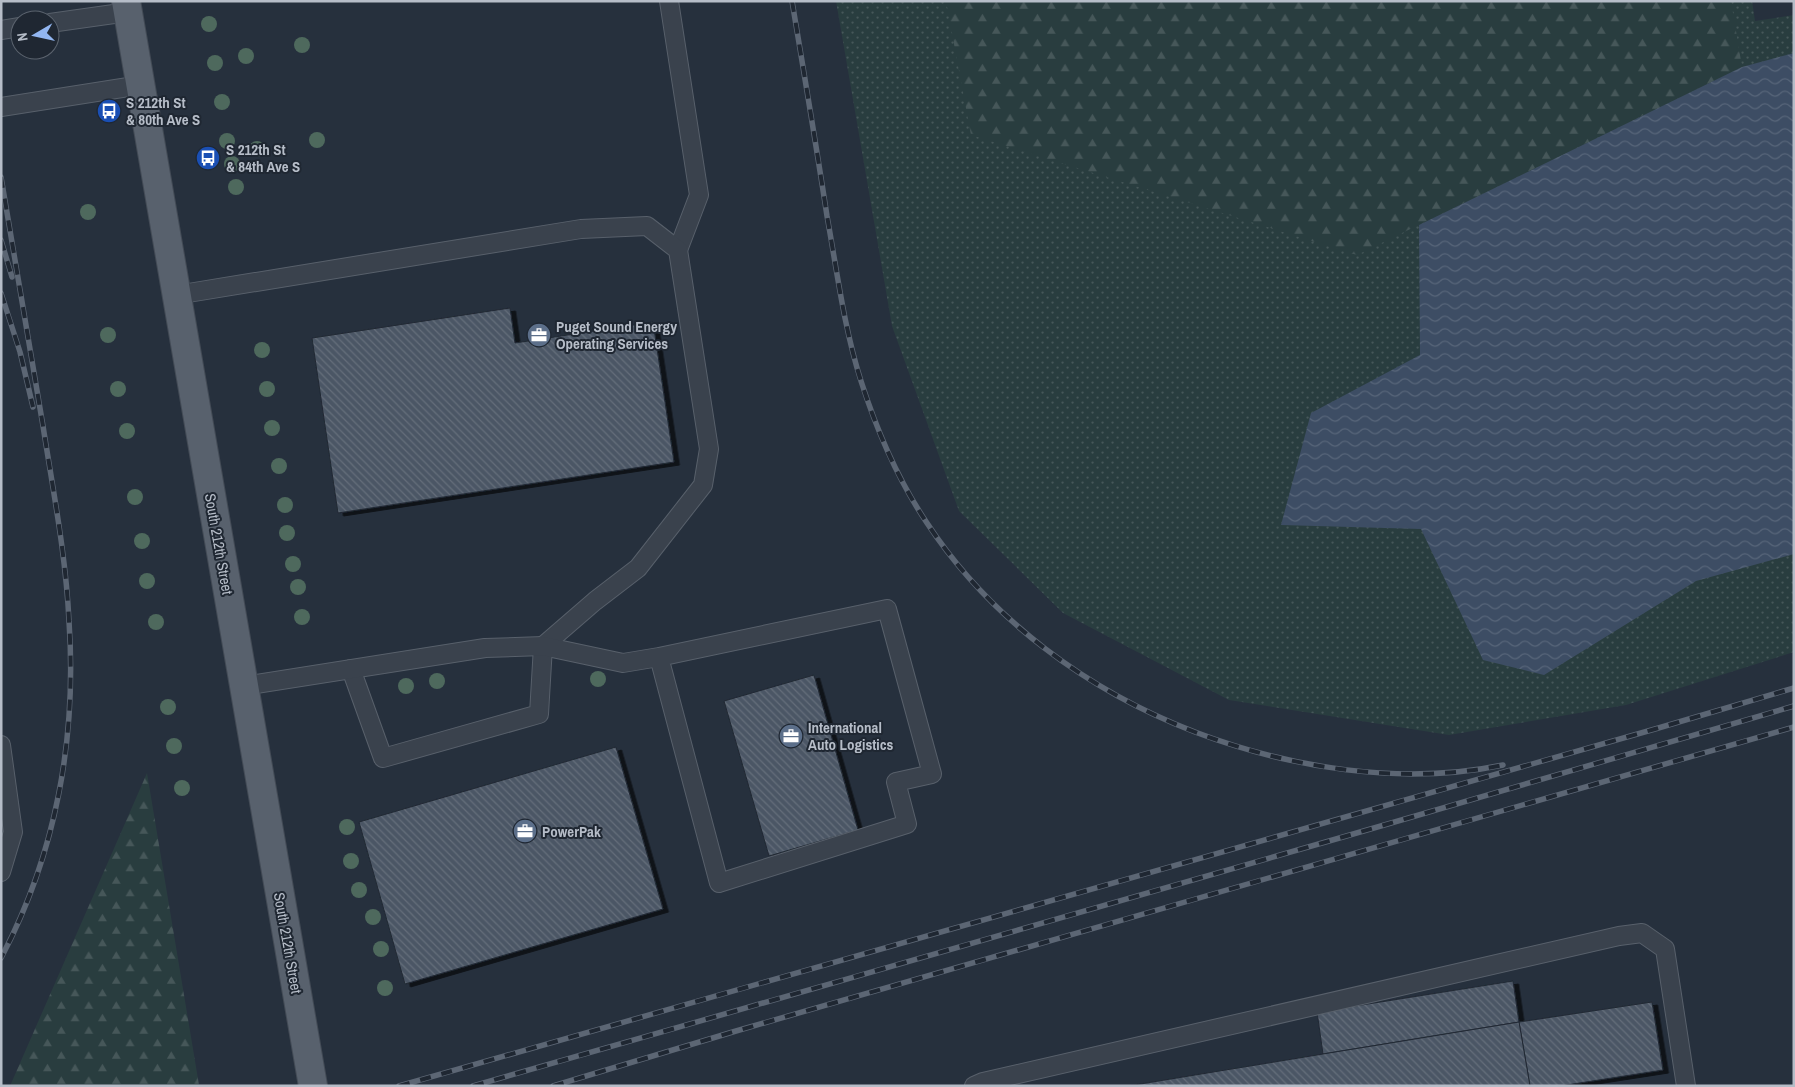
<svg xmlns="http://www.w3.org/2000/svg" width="1795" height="1087" font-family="'Archivo Narrow',sans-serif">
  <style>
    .grass { fill: url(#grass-dots) }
    .forest { fill: url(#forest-firs) }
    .water { fill: url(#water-waves) }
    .building { fill: url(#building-back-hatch); stroke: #212934; filter: url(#shadow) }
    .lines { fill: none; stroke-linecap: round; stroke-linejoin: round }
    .lane-casing { stroke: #58606b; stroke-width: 20 }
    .primary-casing { stroke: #434b56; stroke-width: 30 }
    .lane { stroke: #3a424d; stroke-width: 18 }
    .primary { stroke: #58616d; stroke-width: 28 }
    .rail-casing { stroke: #5c6674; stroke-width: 5.5 }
    .rail { stroke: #1f2732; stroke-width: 4; stroke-dasharray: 11; stroke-linecap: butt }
    .tree { fill: #4e695d }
    .labels { text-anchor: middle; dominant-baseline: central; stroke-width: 4; stroke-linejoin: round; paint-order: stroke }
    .poi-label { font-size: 15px; font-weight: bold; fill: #b6bdc8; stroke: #1f2732; text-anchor: start }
    .street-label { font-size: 15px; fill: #b6bdc8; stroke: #1f2732 }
  </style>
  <defs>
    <pattern id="grass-dots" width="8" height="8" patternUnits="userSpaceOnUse" patternTransform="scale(1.25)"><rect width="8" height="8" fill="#293d3f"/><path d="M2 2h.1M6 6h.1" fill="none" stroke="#465759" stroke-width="1.8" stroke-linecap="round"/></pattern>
    <pattern id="forest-firs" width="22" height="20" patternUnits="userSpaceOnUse" patternTransform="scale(1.25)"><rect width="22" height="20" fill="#293d3f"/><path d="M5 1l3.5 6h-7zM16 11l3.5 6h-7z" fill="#465759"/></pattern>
    <pattern id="water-waves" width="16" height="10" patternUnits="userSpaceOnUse" patternTransform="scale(1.25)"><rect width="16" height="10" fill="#3d4d64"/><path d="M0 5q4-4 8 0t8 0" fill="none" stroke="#576579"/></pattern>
    <pattern id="building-back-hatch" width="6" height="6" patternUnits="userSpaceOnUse" patternTransform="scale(1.25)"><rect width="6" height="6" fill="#4c5765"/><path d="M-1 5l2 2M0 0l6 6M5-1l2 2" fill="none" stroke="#646d7a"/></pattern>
    <filter id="shadow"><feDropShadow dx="5.5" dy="3" stdDeviation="0" flood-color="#0009"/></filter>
  </defs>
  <rect width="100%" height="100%" fill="#26303d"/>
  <!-- grass -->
  <path class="grass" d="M836,1H1752L1755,21L1794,15V652L1626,705L1449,735L1229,700L1063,613L959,511L892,326Z"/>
  <!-- forest -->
  <g class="forest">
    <path d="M946,1H1731L1742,67L1357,255L971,135Z"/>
    <path d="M147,773L199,1085L10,1086Z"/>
  </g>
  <!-- water -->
  <path class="water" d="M1794,53V554L1696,581L1544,675L1483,660L1421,529L1281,525L1311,413L1420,355L1419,225L1742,67Z"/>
  <!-- building -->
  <g class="building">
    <path d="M510,308L515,343L653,322L674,462L338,513L312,338Z"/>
    <path d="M814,675L858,830L769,856L724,701Z"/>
    <path d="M616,747L663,909L405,984L359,822Z"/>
    <path d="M1513,981L1519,1022L1323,1054L1317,1012Z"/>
    <path d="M1652,1002L1663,1070L1560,1086H1530L1519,1022Z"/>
    <path d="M1519,1022L1530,1086H1128L1323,1054Z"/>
  </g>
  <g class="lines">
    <!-- lane casing -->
    <g class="lane-casing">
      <g id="lane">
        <path d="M669,1L699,195L678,250"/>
        <path d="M50,23L128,12"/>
        <path d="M1,30L20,27"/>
        <path d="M1,107L141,85"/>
        <path d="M176,295L581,229L647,226L678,250L709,449L703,485L638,568L595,601L543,646L539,714L383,758L351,669"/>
        <path d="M244,686L485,648L543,646L623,663L659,657L719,883L907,824L896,782L932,774L887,609L659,657"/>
        <path d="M1,745L13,832L1,872"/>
        <path d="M974,1086L983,1082L1619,936L1642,933L1665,949L1686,1086"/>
      </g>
    </g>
    <!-- primary casing -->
    <g class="primary-casing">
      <path id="primary" d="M126,1L313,1086"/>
    </g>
    <!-- lane -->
    <use href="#lane" class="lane"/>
    <!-- primary -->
    <use href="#primary" class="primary"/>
    <!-- rail casing -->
    <g class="rail-casing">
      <g id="rail">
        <path d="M792,1C804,73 816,144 827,216C837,271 844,328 861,381C877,431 898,480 927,523C990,619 1088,691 1195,732C1290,768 1402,786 1503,765"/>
        <path d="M1,177C15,260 29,343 43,426C53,490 66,556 69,621C77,738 56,854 1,958"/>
        <path d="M1,240L12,277"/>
        <path d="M1,293L20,352L33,407"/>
        <path d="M399,1086L1655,729L1794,688"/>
        <path d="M473,1086L1336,839L1794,706"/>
        <path d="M553,1086L736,1031L1794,727"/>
      </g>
    </g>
    <!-- rail -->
    <use href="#rail" class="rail"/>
  </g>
  <!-- trees -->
  <g class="tree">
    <circle cx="209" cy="24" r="8"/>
    <circle cx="302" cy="45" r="8"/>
    <circle cx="246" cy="56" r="8"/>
    <circle cx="215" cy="63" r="8"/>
    <circle cx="222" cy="102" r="8"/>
    <circle cx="317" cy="140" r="8"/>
    <circle cx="227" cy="141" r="8"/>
    <circle cx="257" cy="149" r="8"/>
    <circle cx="232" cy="164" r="8"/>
    <circle cx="236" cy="187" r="8"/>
    <circle cx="88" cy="212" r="8"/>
    <circle cx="108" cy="335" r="8"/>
    <circle cx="262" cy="350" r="8"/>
    <circle cx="118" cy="389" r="8"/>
    <circle cx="267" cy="389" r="8"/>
    <circle cx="272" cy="428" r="8"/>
    <circle cx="127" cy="431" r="8"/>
    <circle cx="279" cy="466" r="8"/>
    <circle cx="135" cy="497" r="8"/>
    <circle cx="285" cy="505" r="8"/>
    <circle cx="287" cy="533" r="8"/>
    <circle cx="142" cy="541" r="8"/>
    <circle cx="293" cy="564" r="8"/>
    <circle cx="147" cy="581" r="8"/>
    <circle cx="298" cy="587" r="8"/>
    <circle cx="302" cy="617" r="8"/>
    <circle cx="156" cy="622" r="8"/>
    <circle cx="598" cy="679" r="8"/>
    <circle cx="437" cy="681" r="8"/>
    <circle cx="406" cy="686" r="8"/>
    <circle cx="168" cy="707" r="8"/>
    <circle cx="174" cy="746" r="8"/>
    <circle cx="182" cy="788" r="8"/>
    <circle cx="347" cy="827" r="8"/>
    <circle cx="351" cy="861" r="8"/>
    <circle cx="359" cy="890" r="8"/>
    <circle cx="373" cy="917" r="8"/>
    <circle cx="381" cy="949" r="8"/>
    <circle cx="385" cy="988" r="8"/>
  </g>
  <!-- icons -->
  <defs>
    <g id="bus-disc" transform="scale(1.25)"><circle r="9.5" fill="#1a4fb4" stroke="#1f2732"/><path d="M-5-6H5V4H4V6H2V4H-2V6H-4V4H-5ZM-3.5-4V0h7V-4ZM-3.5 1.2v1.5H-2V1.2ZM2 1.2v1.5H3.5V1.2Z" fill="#fff"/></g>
    <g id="office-disc" transform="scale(1.25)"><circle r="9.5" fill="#5c6f8a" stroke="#1f2732"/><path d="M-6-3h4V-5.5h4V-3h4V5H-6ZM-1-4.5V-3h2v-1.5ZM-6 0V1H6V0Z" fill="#fff"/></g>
  </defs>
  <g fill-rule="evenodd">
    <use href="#bus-disc" x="109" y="111"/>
    <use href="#bus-disc" x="208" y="158"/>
    <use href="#office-disc" x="539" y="335"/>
    <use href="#office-disc" x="791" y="736"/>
    <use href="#office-disc" x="525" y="831"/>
  </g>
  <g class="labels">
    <!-- poi labels -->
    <g class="poi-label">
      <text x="126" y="102">S 212th St<tspan x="126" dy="17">&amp; 80th Ave S</tspan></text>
      <text x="226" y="149">S 212th St<tspan x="226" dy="17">&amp; 84th Ave S</tspan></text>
      <text x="556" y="326">Puget Sound Energy<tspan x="556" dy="17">Operating Services</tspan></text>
      <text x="808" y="727">International<tspan x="808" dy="17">Auto Logistics</tspan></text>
      <text x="542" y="831">PowerPak</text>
    </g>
    <!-- street labels -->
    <g class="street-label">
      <text transform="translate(219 544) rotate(80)">South 212th Street</text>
      <text transform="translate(288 943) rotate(80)">South 212th Street</text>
    </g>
  </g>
  <!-- border -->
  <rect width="1795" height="1087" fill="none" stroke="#b6bdc8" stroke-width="5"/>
  <!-- north arrow -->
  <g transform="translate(35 35) rotate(261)"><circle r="24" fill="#1f2732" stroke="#5b636e"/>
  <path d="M0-4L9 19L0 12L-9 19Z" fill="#92b6f1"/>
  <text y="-8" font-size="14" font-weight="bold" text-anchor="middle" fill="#b6bdc8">N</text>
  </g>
</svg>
